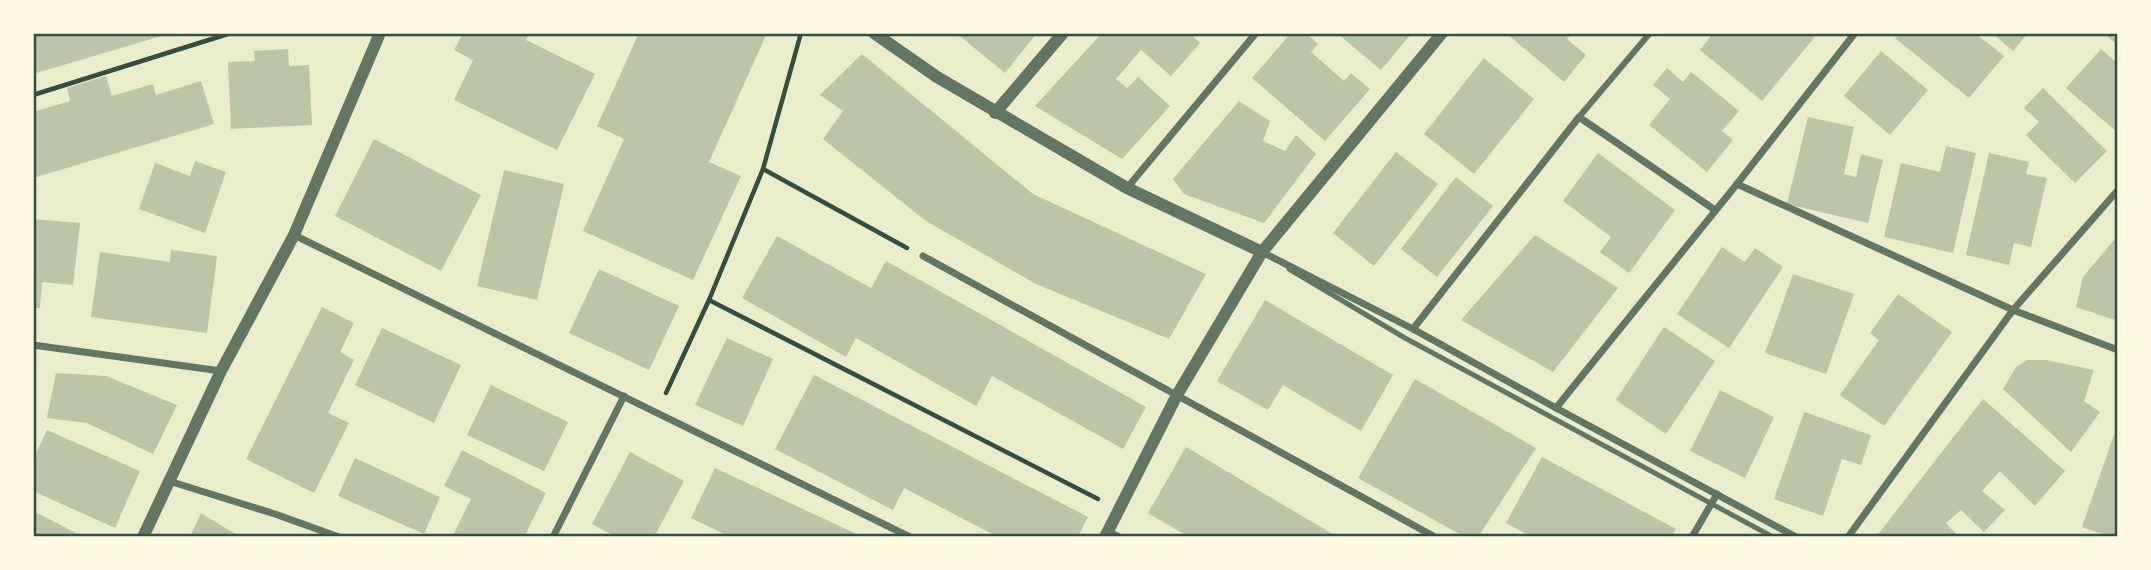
<svg xmlns="http://www.w3.org/2000/svg" width="2151" height="570" font-family="'Sofia Sans Condensed',sans-serif">
  <style>
    .building { fill: #bcc5a7 }
    .lines { fill: none; stroke-linecap: round; stroke-linejoin: round }
    .path { stroke: #344e41; stroke-width: 4.5 }
    .service { stroke: #617663; stroke-width: 5 }
    .pedestrian { stroke: #617663; stroke-width: 6 }
    .minor { stroke: #617663; stroke-width: 7 }
    .tertiary { stroke: #617663; stroke-width: 12 }
    .neatline { fill: none; stroke: #344e41; stroke-width: 2.5 }
  </style>
  <rect width="100%" height="100%" fill="#e9edc9"/>
  <!-- building -->
  <g class="building">
    <path d="M33,33H168V34L33,74Z"/>
    <path d="M463,33H529L526,40L595,74L557,150L454,100L473,60L454,50Z"/>
    <path d="M639,33H767L709,162L741,176L693,280L583,231L624,139L597,126Z"/>
    <path d="M956,33H1037L1005,73Z"/>
    <path d="M1102,33H1189L1200,43L1171,76L1141,50L1116,79L1127,88L1138,77L1170,106L1122,159L1035,106Z"/>
    <path d="M1291,33H1306L1318,44L1311,52L1344,81L1351,73L1370,89L1325,141L1252,78Z"/>
    <path d="M1337,33H1412L1381,70Z"/>
    <path d="M1506,33H1572L1567,39L1586,55L1564,82Z"/>
    <path d="M1713,33H1818L1762,101L1700,50Z"/>
    <path d="M1899,33H1975L2004,56L1969,98L1895,38Z"/>
    <path d="M1992,33H2028L2013,51Z"/>
    <path d="M2104,33H2118V46Z"/>
    <path d="M288,49L289,66L309,65L312,125L231,129L228,62L255,61L254,51Z"/>
    <path d="M2101,49L2118,64V133L2066,88Z"/>
    <path d="M1881,51L1928,90L1890,135L1844,96Z"/>
    <path d="M862,54L1033,194L1206,274L1169,339L1036,284L926,221L823,139L843,111L820,95Z"/>
    <path d="M1484,58L1534,99L1474,174L1424,134Z"/>
    <path d="M1667,68L1683,82L1691,72L1739,111L1722,131L1733,140L1707,172L1649,125L1670,99L1653,85Z"/>
    <path d="M106,76L112,96L153,84L156,95L201,81L214,124L33,178V112L70,101L67,88Z"/>
    <path d="M2043,88L2107,151L2075,183L2026,135L2039,122L2024,108Z"/>
    <path d="M1239,101L1270,121L1263,141L1285,151L1296,135L1316,154L1264,223L1184,194L1173,179Z"/>
    <path d="M1808,117L1854,127L1844,174L1856,177L1861,154L1883,160L1868,223L1787,204Z"/>
    <path d="M374,139L481,195L441,271L335,216Z"/>
    <path d="M1946,146L1976,153L1953,253L1884,237L1901,163L1940,172Z"/>
    <path d="M1396,152L1438,184L1374,266L1333,233Z"/>
    <path d="M1598,153L1675,210L1629,273L1600,252L1611,237L1563,201Z"/>
    <path d="M1989,153L2029,162L2026,174L2047,178L2031,247L2014,243L2009,265L1966,255Z"/>
    <path d="M195,161L226,172L205,233L139,209L155,163L190,176Z"/>
    <path d="M504,170L564,184L537,300L477,286Z"/>
    <path d="M1456,177L1493,206L1437,277L1401,249Z"/>
    <path d="M33,219L80,223L73,285L42,282L40,308H33Z"/>
    <path d="M1535,235L1618,288L1553,372L1461,320Z"/>
    <path d="M2118,235V321L2076,307L2083,277Z"/>
    <path d="M777,236L871,288L886,261L1146,407L1123,449L992,376L976,406L856,338L846,357L742,298Z"/>
    <path d="M1722,247L1745,262L1755,248L1783,267L1729,348L1677,314Z"/>
    <path d="M171,250L217,256L207,333L91,317L100,252L170,262Z"/>
    <path d="M599,269L679,306L649,370L569,333Z"/>
    <path d="M1793,274L1854,294L1826,374L1765,353Z"/>
    <path d="M1898,294L1952,332L1884,426L1840,395L1879,340L1870,333Z"/>
    <path d="M1265,300L1393,375L1361,431L1283,385L1268,410L1217,381Z"/>
    <path d="M322,307L354,323L340,352L354,360L328,413L349,423L314,493L246,459Z"/>
    <path d="M1664,327L1715,361L1666,434L1616,400Z"/>
    <path d="M382,328L461,365L434,423L355,385Z"/>
    <path d="M727,338L773,359L743,426L695,405Z"/>
    <path d="M2027,360H2046L2094,370L2084,401L2100,412L2071,452L2003,389L2016,367Z"/>
    <path d="M56,373L106,376L177,405L153,454L87,423L47,418Z"/>
    <path d="M814,375L1088,517L1078,537H998L904,488L893,510L775,449Z"/>
    <path d="M1415,379L1536,448L1478,537H1465L1358,478Z"/>
    <path d="M491,385L568,422L544,471L467,435Z"/>
    <path d="M1720,390L1774,417L1745,478L1690,451Z"/>
    <path d="M1983,399L2065,471L2035,506L2000,471L1982,491L2005,510L1984,532L1961,510L1946,523L1959,537H1876Z"/>
    <path d="M1804,412L1871,435L1861,465L1842,459L1823,516L1774,499Z"/>
    <path d="M2118,423V537H2111L2082,527Z"/>
    <path d="M47,430L140,471L115,528L33,491V460Z"/>
    <path d="M1186,447L1297,513L1338,537H1189L1148,513Z"/>
    <path d="M462,450L546,493L524,537H452L471,499L444,486Z"/>
    <path d="M630,452L684,481L654,537H616L592,524Z"/>
    <path d="M1542,457L1676,529L1672,537H1527L1528,535L1506,523Z"/>
    <path d="M355,458L440,497L424,534L338,496Z"/>
    <path d="M715,468L863,537H723L724,534L691,518Z"/>
    <path d="M33,511L84,537H33Z"/>
    <path d="M201,513L217,523L241,537H190Z"/>
  </g>
  <g class="lines">
    <!-- path -->
    <g class="path">
      <path d="M33,95L231,33"/>
      <path d="M763,169L907,248"/>
      <path d="M709,300L1098,499"/>
      <path d="M666,393L709,300L763,169L801,33"/>
    </g>
    <!-- service -->
    <path class="service" d="M1289,269L1405,338L1773,537"/>
    <!-- pedestrian -->
    <path class="pedestrian" d="M1579,117L1650,33"/>
    <!-- minor -->
    <g class="minor">
      <path d="M1737,184L2013,310L2118,350"/>
      <path d="M1127,188L1256,33"/>
      <path d="M294,235L910,537"/>
      <path d="M1262,252L1413,329L1556,408L1796,537"/>
      <path d="M923,256L1435,537"/>
      <path d="M1413,329L1579,117L1715,210"/>
      <path d="M33,345L221,371"/>
      <path d="M1556,408L1737,184L1855,33"/>
      <path d="M169,481L275,514L339,537"/>
      <path d="M1108,531L1119,537"/>
      <path d="M553,537L624,396"/>
      <path d="M1692,537L1717,494"/>
      <path d="M1848,537L2013,310L2118,190"/>
    </g>
    <!-- tertiary -->
    <g class="tertiary">
      <path d="M874,33L937,77L1127,188L1262,252"/>
      <path d="M995,113L1063,33"/>
      <path d="M143,537L221,371L294,235L380,33"/>
      <path d="M1105,537L1177,395L1262,252L1442,33"/>
    </g>
  </g>
  <!-- border -->
  <rect width="2151" height="570" fill="none" stroke="#fefae0" stroke-width="70"/>
  <rect x="35" y="35" width="2081" height="500" class="neatline"/>
</svg>
